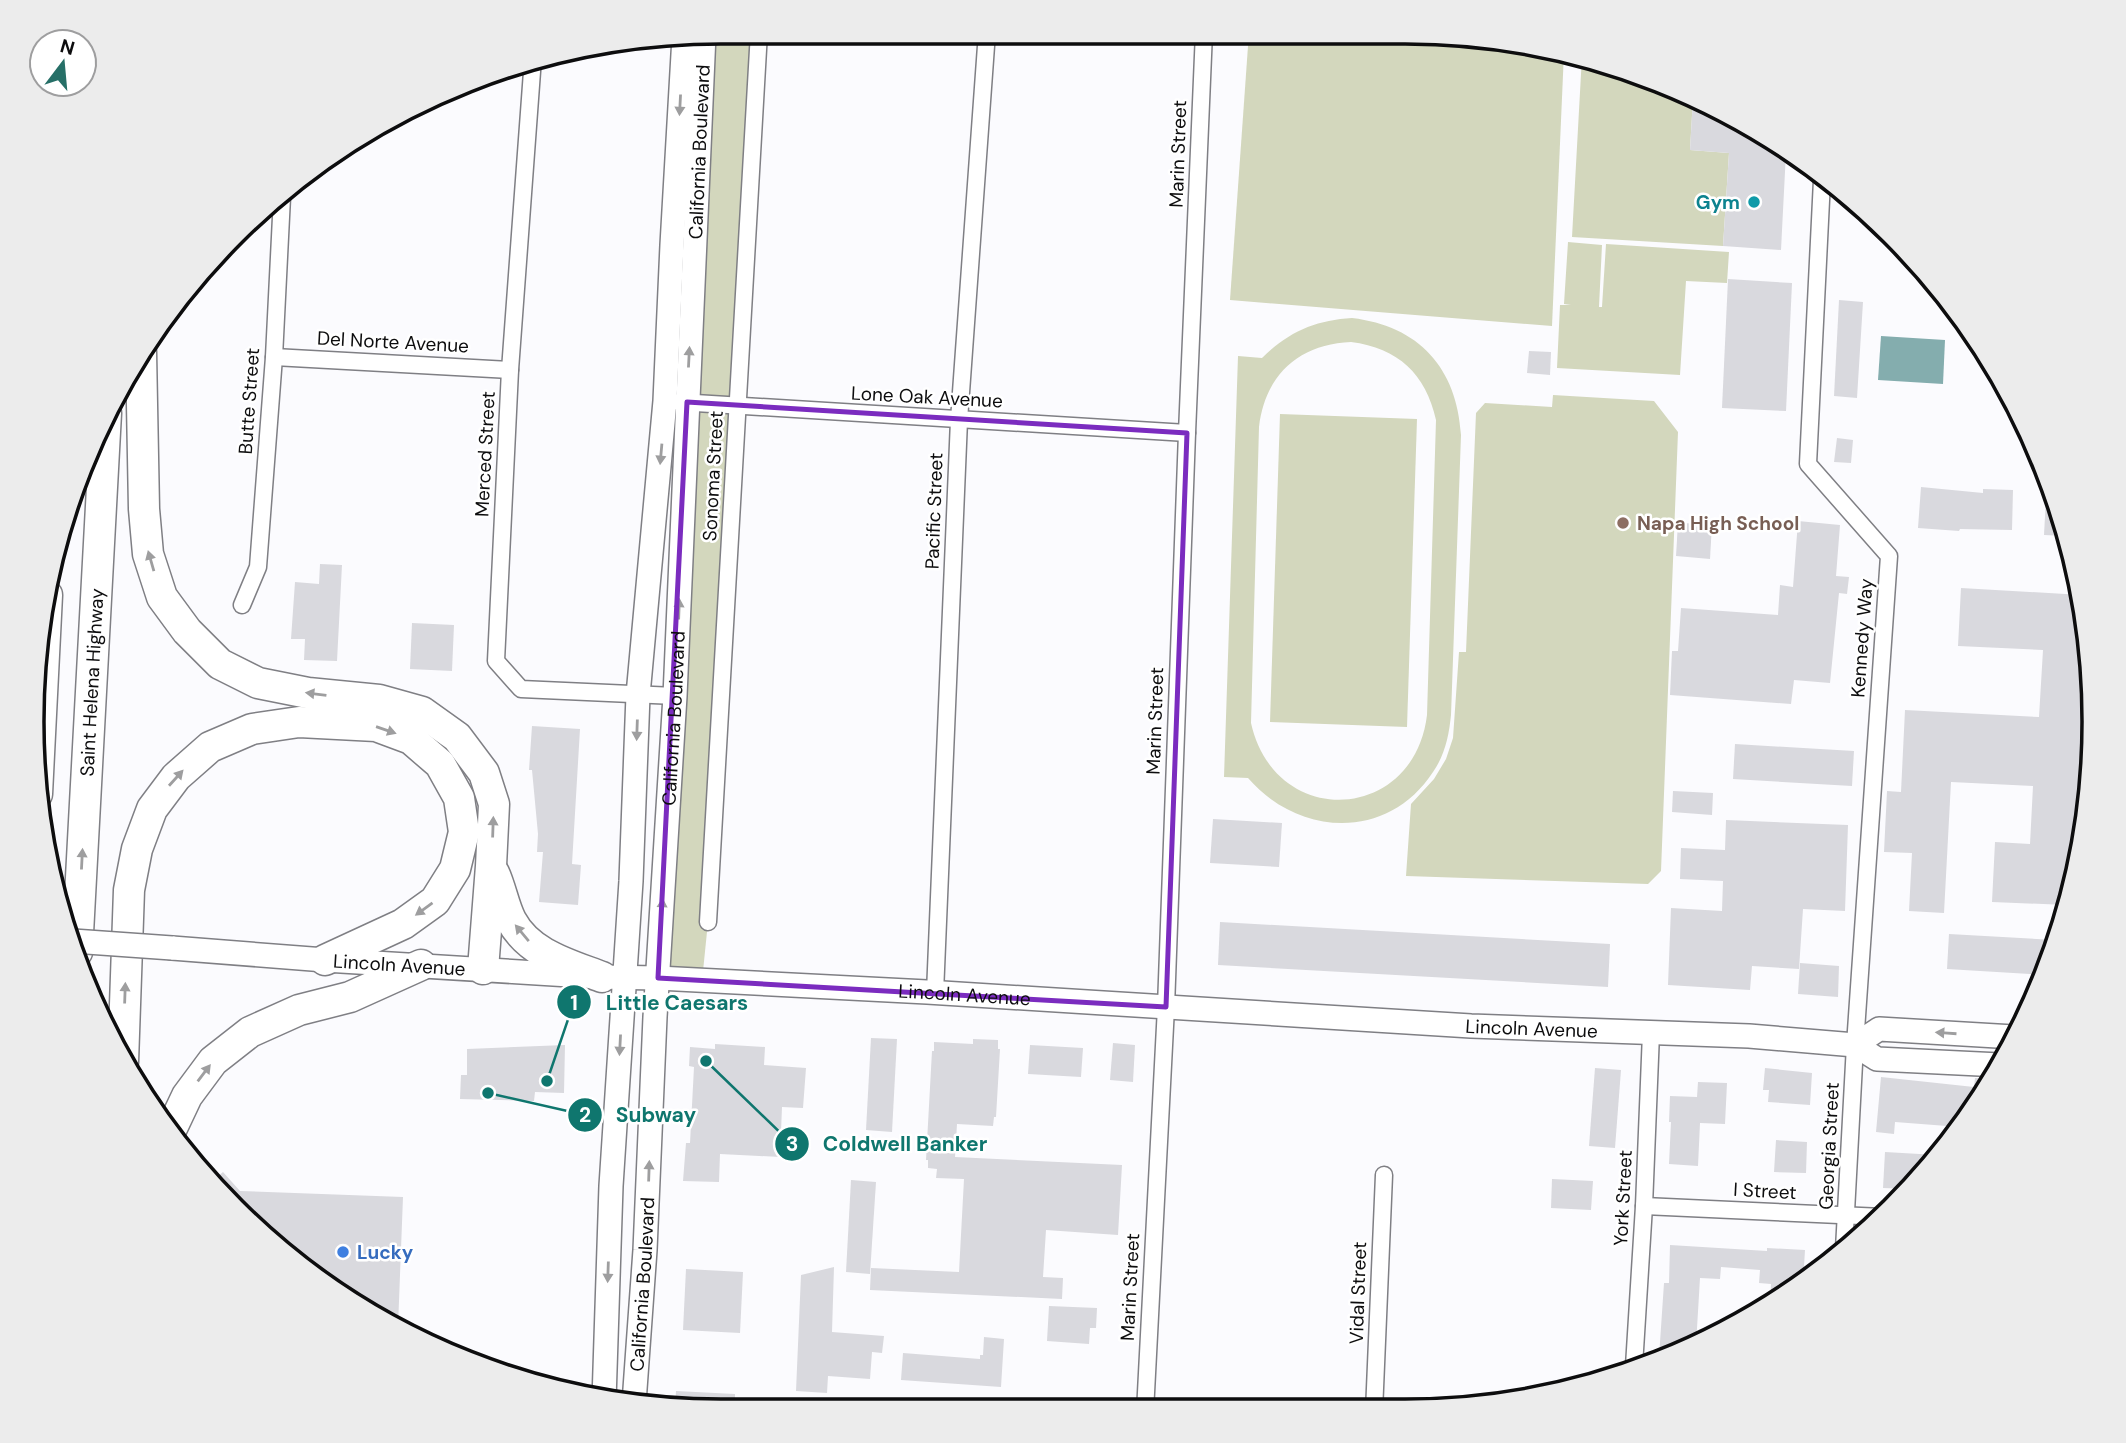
<svg xmlns="http://www.w3.org/2000/svg" width="2126" height="1443" font-family="'DM Sans',sans-serif">
  <style>
    .green { fill: #d3d7bd; fill-rule: evenodd }
    .water { fill: #84adae }
    .building { fill: #d9d9de }
    .lines { fill: none; stroke-linecap: round; stroke-linejoin: round }
    .street-casing { stroke: #7f7f84; stroke-width: 19 }
    .secondary-casing { stroke: #7f7f84; stroke-width: 26 }
    .highway-casing { stroke: #7f7f84; stroke-width: 33 }
    .street { stroke: #fff; stroke-width: 16 }
    .secondary { stroke: #fff; stroke-width: 23 }
    .highway { stroke: #fff; stroke-width: 30 }
    .secondary-bridge-casing { stroke: #7f7f84; stroke-width: 26; stroke-linecap: butt }
    .secondary-bridge { stroke: #fff; stroke-width: 23 }
    .oneway { fill: #9e9e9f }
    .marked { fill: none; stroke: #7b2cbf; stroke-width: 5; stroke-linejoin: round }
    .culture-dot { fill: #0f9aa8; stroke: #fff; stroke-width: 2.5 }
    .education-dot { fill: #8d6e63; stroke: #fff; stroke-width: 2.5 }
    .shop-dot { fill: #3f7fe0; stroke: #fff; stroke-width: 2.5 }
    .labels { text-anchor: middle; dominant-baseline: central; stroke-width: 5; stroke-linejoin: round; paint-order: stroke }
    .street-label { font-size: 19px; fill: #0d0d0e; stroke: #fff }
    .culture-label { font-size: 19px; font-weight: bold; fill: #0d838f; stroke: #fff; text-anchor: end }
    .education-label { font-size: 19px; font-weight: bold; fill: #785e54; stroke: #fff; text-anchor: start }
    .shop-label { font-size: 19px; font-weight: bold; fill: #366cbe; stroke: #fff; text-anchor: start }
    .rim { fill: none; stroke: #0d0d0e; stroke-width: 3.5 }
    .leader { fill: none; stroke: #0f766e; stroke-width: 2.5 }
    .callout-dot { fill: #0f766e; stroke: #fff; stroke-width: 2.5 }
    .mark-label { font-size: 21px; text-anchor: middle; font-weight: bold; fill: #fff }
    .callout-label { font-size: 21px; text-anchor: middle; font-weight: bold; fill: #0f766e; stroke: #fff; stroke-width: 5; stroke-linejoin: round; paint-order: stroke }
  </style>
  <rect width="100%" height="100%" fill="#fbfbfe"/>
  <!-- green -->
  <g class="green">
    <path d="M722,32H759L708,922L702,981L658,978L704,34Z"/>
    <path d="M1249,32H1405L1539,45L1564,52L1552,326L1230,300Z"/>
    <path d="M1582,56L1627,68L1693,98L1690,150L1729,153L1723,246L1572,237Z"/>
    <path d="M1568,242L1602,245L1599,307H1602L1606,244L1729,252L1727,283L1686,281L1680,375L1557,368L1560,305H1571L1564,304Z"/>
    <path d="M1352,318C1419,326 1457,368 1461,435L1451,715C1449,735 1445,755 1433,772C1388,841 1299,837 1248,778L1224,777L1238,356L1262,358C1288,332 1316,320 1352,318ZM1351,342C1398,348 1426,374 1436,420L1427,715C1414,823 1275,830 1251,723L1259,427C1265,375 1299,344 1351,342Z"/>
    <path d="M1553,395L1654,401L1678,432L1661,871L1648,884L1406,876L1411,804L1434,779L1446,759L1453,738L1459,652H1466L1476,413L1485,403L1552,407Z"/>
    <path d="M1280,414L1417,419L1407,727L1270,722Z"/>
  </g>
  <!-- water -->
  <path class="water" d="M1881,336L1945,340L1943,384L1878,380Z"/>
  <!-- building -->
  <g class="building">
    <path d="M1693,98L1749,124L1786,152L1781,250L1723,246L1729,153L1690,150Z"/>
    <path d="M1728,279L1792,283L1786,411L1722,408Z"/>
    <path d="M1839,300L1863,302L1857,398L1834,396Z"/>
    <path d="M1529,351L1551,352L1550,375L1527,373Z"/>
    <path d="M1837,438L1853,440L1851,463L1834,462Z"/>
    <path d="M2047,480H2049L2066,536L2044,535Z"/>
    <path d="M1921,487L1983,493V489L2013,490L2012,530L1960,529L1959,531L1918,528Z"/>
    <path d="M1798,521L1840,525L1836,576L1849,577L1847,594L1839,593L1830,683L1794,680L1791,704L1670,695L1672,651H1678L1681,608L1778,615L1780,585L1793,587Z"/>
    <path d="M1678,523L1712,524L1710,559L1676,556Z"/>
    <path d="M320,564L342,565L337,661L304,660L305,639H291L295,582L319,584Z"/>
    <path d="M1961,588L2082,595L2094,722L2081,857L2066,905L1992,902L1995,842L2030,844L2033,786L1951,782L1944,913L1909,911L1912,853L1884,852L1887,791L1901,792L1905,710L2039,717L2043,650L1958,646Z"/>
    <path d="M412,623L454,625L452,671L410,669Z"/>
    <path d="M532,726L580,729L572,864L581,865L578,905L539,902L543,852H537L538,834L532,770H529Z"/>
    <path d="M1735,744L1854,751L1852,786L1733,779Z"/>
    <path d="M1673,791L1713,793L1712,815L1672,812Z"/>
    <path d="M1213,819L1282,823L1279,867L1210,863Z"/>
    <path d="M1726,820L1848,825L1845,911L1803,909L1799,969L1752,966L1750,990L1668,985L1671,908L1722,911L1723,881L1680,879L1681,848L1725,850Z"/>
    <path d="M1220,922L1610,944L1608,987L1218,965Z"/>
    <path d="M1949,934L2056,940L2045,975L1947,969Z"/>
    <path d="M1800,963L1839,966L1838,997L1798,994Z"/>
    <path d="M871,1038L897,1039L892,1132L866,1130Z"/>
    <path d="M973,1039L998,1040V1049H1000L996,1117H994L993,1126L957,1124L955,1157L1122,1165L1118,1235L1046,1230L1043,1277L1063,1278L1062,1299L870,1290L871,1268L959,1272L964,1179L936,1178L937,1169L928,1168V1160H926L932,1051H934V1042L973,1044Z"/>
    <path d="M1113,1043L1135,1045L1133,1082L1110,1080Z"/>
    <path d="M715,1044L765,1047L764,1065L806,1068L803,1108L782,1107L780,1157L720,1154L719,1182L683,1181L686,1143H690L694,1067L689,1066L690,1047L715,1049Z"/>
    <path d="M565,1045L564,1093L535,1092L534,1101L460,1099L461,1075H467V1049Z"/>
    <path d="M1030,1045L1083,1048L1081,1077L1028,1074Z"/>
    <path d="M1595,1068L1621,1070L1615,1148L1589,1146Z"/>
    <path d="M1765,1068L1812,1073L1810,1105L1768,1102L1769,1090H1763Z"/>
    <path d="M1881,1077L1974,1087L1975,1078L1992,1079L1978,1105L1960,1127L1895,1122L1894,1134L1876,1132Z"/>
    <path d="M1698,1082L1727,1083L1725,1124L1700,1123L1698,1166L1669,1164L1671,1122H1669L1670,1096L1697,1097Z"/>
    <path d="M1776,1140L1807,1142L1806,1173L1774,1172Z"/>
    <path d="M1885,1152L1937,1155L1909,1189L1883,1188Z"/>
    <path d="M223,1172L240,1191L403,1197L398,1327L338,1295L233,1209L211,1182Z"/>
    <path d="M1552,1179L1593,1181L1591,1210L1551,1208Z"/>
    <path d="M851,1180L876,1182L870,1274L846,1272Z"/>
    <path d="M1670,1245L1767,1251V1248L1805,1250L1803,1283L1788,1295L1770,1305L1771,1284L1759,1283L1760,1270L1721,1267L1720,1279L1700,1278L1696,1345L1659,1357L1664,1283H1669Z"/>
    <path d="M834,1267L832,1332L884,1336L882,1353L872,1352L870,1379L828,1376L827,1393L796,1391L801,1275Z"/>
    <path d="M686,1269L743,1272L740,1333L683,1330Z"/>
    <path d="M1049,1306L1097,1308L1096,1328H1090L1089,1344L1047,1341Z"/>
    <path d="M984,1337L1004,1339L1001,1387L901,1380L903,1353L980,1359V1355H983Z"/>
    <path d="M676,1391L735,1394V1411L675,1407Z"/>
  </g>
  <g class="lines">
    <!-- street casing -->
    <g class="street-casing">
      <g id="street">
        <path d="M533,58L510,370L496,661L521,689L675,696"/>
        <path d="M1822,180L1808,464L1889,556L1855,1045L1844,1249"/>
        <path d="M274,357L510,370"/>
        <path d="M679,402L1187,433"/>
        <path d="M242,605L258,567L274,357L282,197"/>
        <path d="M708,922L759,32"/>
        <path d="M935,993L959,420L987,32"/>
        <path d="M1644,1206L1883,1217"/>
        <path d="M1634,1366L1644,1206L1651,1033"/>
        <path d="M762,1411L763,1412"/>
        <path d="M1145,1412L1166,1007L1187,433L1204,32"/>
        <path d="M1374,1412L1384,1175"/>
      </g>
    </g>
    <!-- secondary casing -->
    <g class="secondary-casing">
      <g id="secondary">
        <path id="s1" d="M172,948L325,960L602,977L658,978L927,992L1471,1026L1749,1036L1855,1045L1877,1059L2000,1065"/>
        <path d="M1855,1045L1879,1029L2014,1037"/>
        <path d="M604,1400L611,1186L631,881L638,695L665,401L672,245L684,37"/>
        <path id="s2" d="M634,1403L645,1250L655,1017L675,696L704,34"/>
      </g>
    </g>
    <!-- highway casing -->
    <g class="highway-casing">
      <g id="highway">
        <path d="M141,352L144,509L148,554L162,597L187,631L220,664L258,683L308,693L379,700L422,712L457,737L484,773L494,804L491,866L483,969"/>
        <path d="M37,794L47,595"/>
        <path d="M494,873C501,888 504,907 511,920C529,954 568,964 602,977"/>
        <path id="s3" d="M77,952L106,413"/>
        <path d="M123,1062L129,890L137,849L152,809L176,777L210,747L252,729L299,722L376,726L411,739L440,764L459,798L464,832L455,869L435,901L403,924L325,960"/>
        <path d="M170,1132L187,1096L213,1061L250,1032L299,1010L350,997L421,965"/>
      </g>
    </g>
    <!-- street -->
    <use href="#street" class="street"/>
    <!-- secondary -->
    <use href="#secondary" class="secondary"/>
    <!-- highway -->
    <use href="#highway" class="highway"/>
    <!-- secondary-bridge casing -->
    <g class="secondary-bridge-casing">
      <path id="secondary-bridge" d="M73,941L172,948"/>
    </g>
    <!-- secondary-bridge -->
    <use href="#secondary-bridge" class="secondary-bridge"/>
  </g>
  <!-- one-way arrows -->
  <defs><path id="oneway-solid" d="M-6-.8H1V-3.2L6.5 0L1 3.2V.8H-6Z" transform="scale(1.75)"/></defs>
  <g class="oneway">
    <use href="#oneway-solid" transform="translate(680 105) rotate(93)"/>
    <use href="#oneway-solid" transform="translate(689 357) rotate(-87)"/>
    <use href="#oneway-solid" transform="translate(661 454) rotate(95)"/>
    <use href="#oneway-solid" transform="translate(151 561) rotate(-106)"/>
    <use href="#oneway-solid" transform="translate(679 609) rotate(-88)"/>
    <use href="#oneway-solid" transform="translate(316 694) rotate(-173)"/>
    <use href="#oneway-solid" transform="translate(386 730) rotate(19)"/>
    <use href="#oneway-solid" transform="translate(637 730) rotate(92)"/>
    <use href="#oneway-solid" transform="translate(176 778) rotate(-48)"/>
    <use href="#oneway-solid" transform="translate(493 827) rotate(-88)"/>
    <use href="#oneway-solid" transform="translate(82 859) rotate(-87)"/>
    <use href="#oneway-solid" transform="translate(424 909) rotate(144)"/>
    <use href="#oneway-solid" transform="translate(662 909) rotate(-87)"/>
    <use href="#oneway-solid" transform="translate(522 933) rotate(-130)"/>
    <use href="#oneway-solid" transform="translate(125 993) rotate(-88)"/>
    <use href="#oneway-solid" transform="translate(1946 1033) rotate(-176)"/>
    <use href="#oneway-solid" transform="translate(620 1045) rotate(93)"/>
    <use href="#oneway-solid" transform="translate(204 1073) rotate(-53)"/>
    <use href="#oneway-solid" transform="translate(649 1171) rotate(-88)"/>
    <use href="#oneway-solid" transform="translate(608 1272) rotate(92)"/>
  </g>
  <!-- marked area -->
  <path class="marked" d="M687,402L1187,433L1166,1007L658,978Z"/>
  <!-- markers -->
  <circle class="culture-dot" cx="1754" cy="202" r="7"/>
  <circle class="education-dot" cx="1623" cy="523" r="7"/>
  <circle class="shop-dot" cx="343" cy="1252" r="7"/>
  <g class="labels">
    <!-- street labels -->
    <g class="street-label">
      <text stroke="none"><textPath href="#s2" startOffset="1253">California Boulevard</textPath></text>
      <text transform="translate(1178 154) rotate(-88)">Marin Street</text>
      <text transform="translate(393 342) rotate(3)">Del Norte Avenue</text>
      <text transform="translate(927 397) rotate(3)">Lone Oak Avenue</text>
      <text transform="translate(249 401) rotate(-86)">Butte Street</text>
      <text transform="translate(485 454) rotate(-87)">Merced Street</text>
      <text transform="translate(713 476) rotate(-87)">Sonoma Street</text>
      <text transform="translate(934 511) rotate(-88)">Pacific Street</text>
      <text transform="translate(1862 638) rotate(-86)">Kennedy Way</text>
      <text stroke="none"><textPath href="#s3" startOffset="270">Saint Helena Highway</textPath></text>
      <text stroke="none"><textPath href="#s2" startOffset="686">California Boulevard</textPath></text>
      <text transform="translate(1155 721) rotate(-88)">Marin Street</text>
      <text stroke="none"><textPath href="#s1" startOffset="228">Lincoln Avenue</textPath></text>
      <text stroke="none"><textPath href="#s1" startOffset="794">Lincoln Avenue</textPath></text>
      <text stroke="none"><textPath href="#s1" startOffset="1362">Lincoln Avenue</textPath></text>
      <text transform="translate(1829 1146) rotate(-87)">Georgia Street</text>
      <text transform="translate(1765 1191) rotate(3)">I Street</text>
      <text transform="translate(1623 1198) rotate(-87)">York Street</text>
      <text stroke="none"><textPath href="#s2" startOffset="119">California Boulevard</textPath></text>
      <text transform="translate(1130 1287) rotate(-87)">Marin Street</text>
      <text transform="translate(1358 1293) rotate(-88)">Vidal Street</text>
    </g>
    <!-- culture labels -->
    <g class="culture-label">
      <text x="1740" y="202">Gym</text>
    </g>
    <!-- education labels -->
    <g class="education-label">
      <text x="1637" y="523">Napa High School</text>
    </g>
    <!-- shop labels -->
    <g class="shop-label">
      <text x="357" y="1252">Lucky</text>
    </g>
  </g>
  <!-- crop -->
  <path d="M0 0H2126V1443H0ZM721 44H1405A677 677 0 0 1 2082 721V722A677 677 0 0 1 1405 1399H721A677 677 0 0 1 44 722V721A677 677 0 0 1 721 44Z" fill="#ececec" fill-rule="evenodd"/>
  <path class="rim" d="M721 44H1405A677 677 0 0 1 2082 721V722A677 677 0 0 1 1405 1399H721A677 677 0 0 1 44 722V721A677 677 0 0 1 721 44Z"/>
  <!-- callouts -->
  <path class="leader" d="M547 1081L574 1002M488 1093L585 1115M706 1061L792 1144"/>
  <g class="callout-dot">
    <circle cx="547" cy="1081" r="7"/>
    <circle cx="488" cy="1093" r="7"/>
    <circle cx="706" cy="1061" r="7"/>
    <circle cx="574" cy="1002" r="18"/>
    <circle cx="585" cy="1115" r="18"/>
    <circle cx="792" cy="1144" r="18"/>
  </g>
  <g class="mark-label">
    <text x="574" y="1010">1</text>
    <text x="585" y="1122">2</text>
    <text x="792" y="1151">3</text>
  </g>
  <g class="callout-label">
    <text x="677" y="1010">Little Caesars</text>
    <text x="656" y="1122">Subway</text>
    <text x="905" y="1151">Coldwell Banker</text>
  </g>
  <!-- north arrow -->
  <g transform="translate(63 63) rotate(16)"><circle r="33" fill="#ffffff" stroke="#9e9e9f" stroke-width="2"/>
  <path d="M0-5L12 26L0 18L-12 26Z" fill="#266f67"/>
  <text y="-10" font-size="19" font-weight="bold" text-anchor="middle" fill="#0d0d0e">N</text>
  </g>
</svg>
